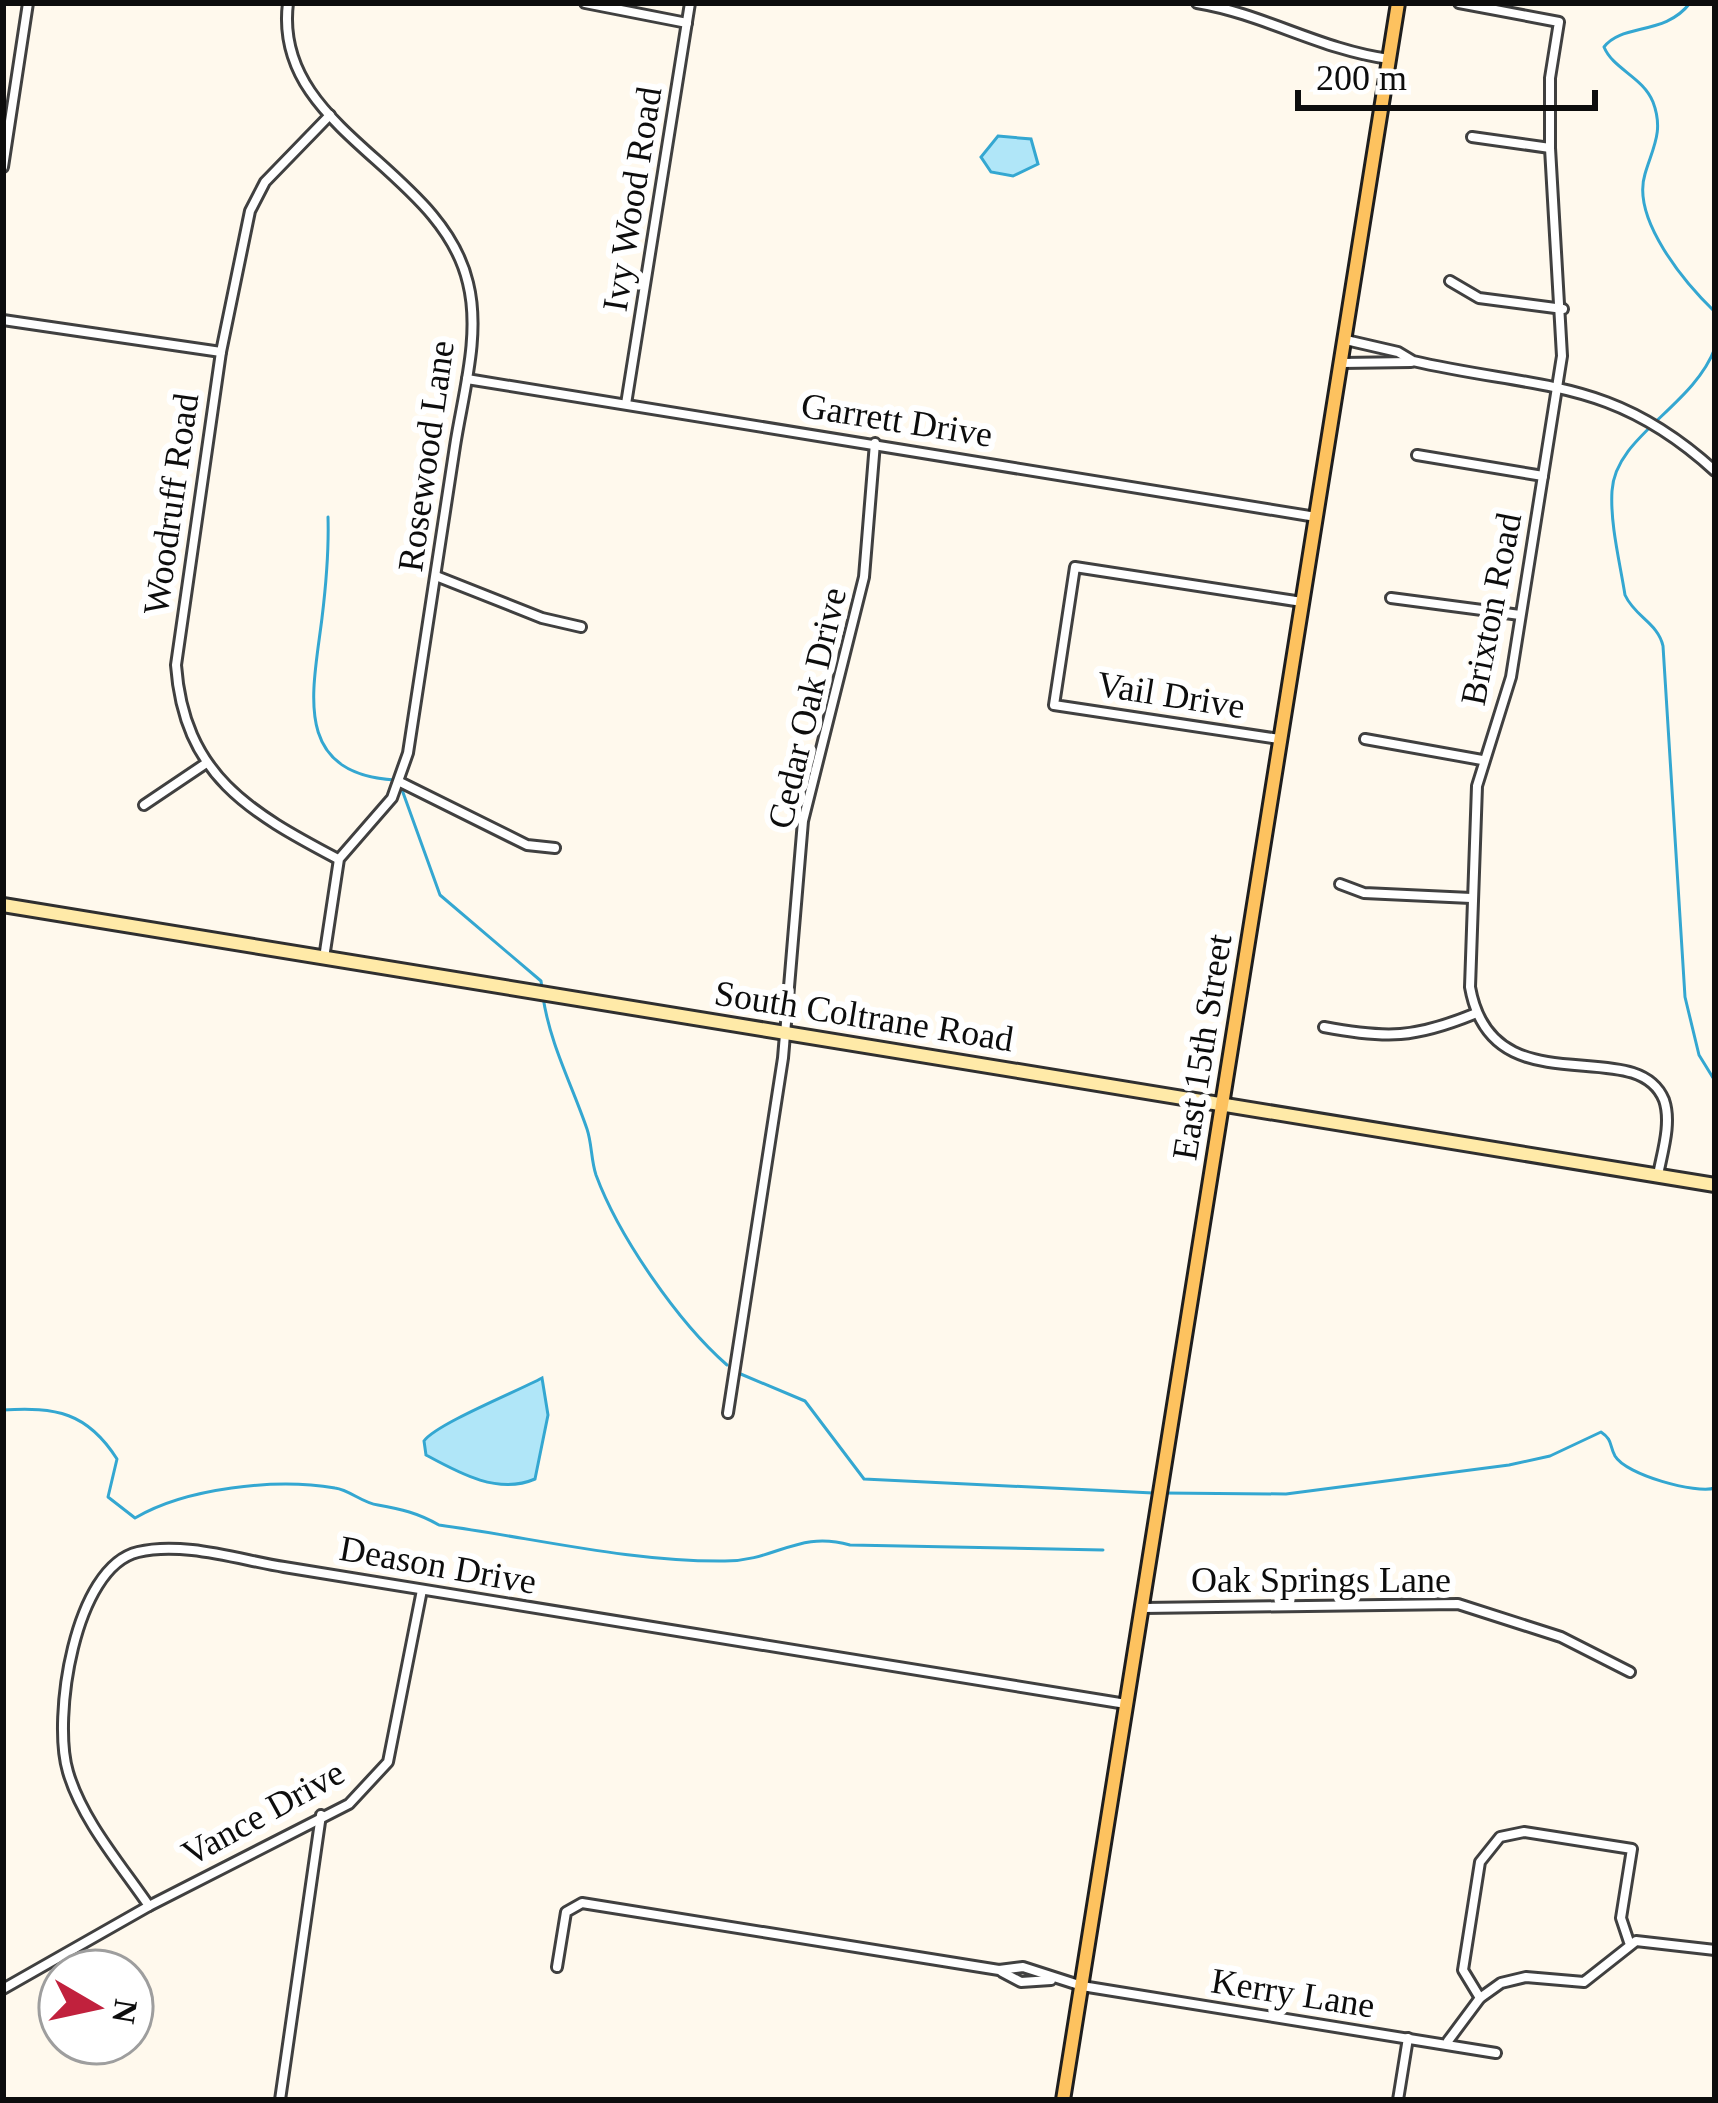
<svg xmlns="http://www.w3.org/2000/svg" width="1718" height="2103" font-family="'Times New Roman',serif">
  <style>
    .water { fill: #b0e6f8; stroke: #34a7d1; stroke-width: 3 }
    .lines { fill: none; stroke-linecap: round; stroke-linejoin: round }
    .stream { stroke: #34a7d1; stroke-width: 3 }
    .street-casing { stroke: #404040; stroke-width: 14 }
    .secondary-casing { stroke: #2f2f2f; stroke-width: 18 }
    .primary-casing { stroke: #1e1e1e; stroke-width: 18 }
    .street { stroke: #fff; stroke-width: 8 }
    .secondary { stroke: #ffeaa8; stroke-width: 12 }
    .primary { stroke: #fdc25f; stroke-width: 12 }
    .labels { text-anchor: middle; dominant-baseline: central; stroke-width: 12; stroke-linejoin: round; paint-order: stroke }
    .street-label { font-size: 36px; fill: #0d0d0d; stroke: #fff }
  </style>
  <rect width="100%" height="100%" fill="#fff9ed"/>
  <!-- water -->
  <g class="water">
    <path d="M998,136L1031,139L1038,164L1013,176L991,172L981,157Z"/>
    <path d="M542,1378L548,1415L535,1479C498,1495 459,1473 426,1455L424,1441C436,1424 518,1391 542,1378Z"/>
  </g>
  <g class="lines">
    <!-- stream -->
    <g class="stream">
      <path d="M1690,3C1665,36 1622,23 1604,47C1613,69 1643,77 1653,102C1664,131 1653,147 1645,174C1631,219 1685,283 1715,312"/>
      <path d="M1715,348C1693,407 1615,436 1612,491C1610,524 1620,563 1625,595C1635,617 1658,623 1663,646L1685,997L1699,1055L1715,1081"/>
      <path d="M328,517C329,550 326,585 322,618C313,691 291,774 395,780"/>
      <path d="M401,787L440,895L541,981L542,988"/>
      <path d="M543,997C550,1044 572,1085 587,1129C592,1144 591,1160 596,1175C619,1237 678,1322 727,1365"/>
      <path d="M736,1372L805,1401L864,1479L1153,1493"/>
      <path d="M3,1410C56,1407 87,1412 117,1459L108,1497L135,1518C186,1488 275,1478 335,1488C350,1490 362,1503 378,1505C401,1509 418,1513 439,1525C534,1538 630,1562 725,1561C776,1561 798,1530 850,1545L1103,1550"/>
      <path d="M1163,1493L1286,1494L1509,1465L1550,1456L1601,1432C1613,1440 1609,1445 1615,1456C1626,1475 1696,1494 1715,1488"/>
    </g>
    <!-- street casing -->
    <g class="street-casing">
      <g id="street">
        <path d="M288,3C272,130 441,167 468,283C481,335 463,394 455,446C440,548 424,650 408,753L392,798L339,859L324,958"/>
        <path d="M585,3L687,23"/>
        <path d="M1197,3C1264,14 1321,50 1389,59"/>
        <path d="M1459,3L1559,22L1550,78V148L1562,356L1511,677L1477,786L1470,987C1492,1111 1636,1031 1664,1100C1672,1123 1662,1153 1658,1175"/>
        <path d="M330,115L265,182L250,211L221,352L176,665C184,775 249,812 338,859"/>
        <path d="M1472,137L1550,148"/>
        <path d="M3,167L28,3"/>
        <path d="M1450,281L1479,298L1563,309"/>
        <path d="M3,320L221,352"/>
        <path d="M1346,340L1398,352L1413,361C1540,390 1612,377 1715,471"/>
        <path d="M1342,363L1411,362"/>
        <path d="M467,379L1316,517"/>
        <path d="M626,404L690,3"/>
        <path d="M1417,455L1543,476"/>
        <path d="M436,576L542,618L581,627"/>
        <path d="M1391,598L1520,615"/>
        <path d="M1279,739L1054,705L1075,567L1302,602"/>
        <path d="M1365,739L1482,760"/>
        <path d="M400,782L527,845L555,848"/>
        <path d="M144,805L205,764"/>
        <path d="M1340,884L1364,893L1471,898"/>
        <path d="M1324,1027C1387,1039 1415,1038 1474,1014"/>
        <path d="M728,1413L783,1058L803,821L864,577L875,443"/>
        <path d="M1143,1608L1458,1604L1561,1637L1630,1672"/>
        <path d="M149,1906C121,1865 82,1820 68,1772C52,1719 74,1567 138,1552C183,1541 240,1560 284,1567L1126,1704"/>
        <path d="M557,1967L566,1912L582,1903L999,1970L1023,1967L1082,1986L1496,2053"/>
        <path d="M1002,1972L1021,1982L1051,1980"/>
        <path d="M3,1989L149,1906L349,1804L388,1762L422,1590"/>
        <path d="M1480,1998L1463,1970L1480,1862L1500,1837L1524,1832L1632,1849L1621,1918L1629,1942"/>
        <path d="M1448,2041L1480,1998L1501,1983L1526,1977L1584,1982L1636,1941L1715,1950"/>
        <path d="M280,2100L321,1815"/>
        <path d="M1398,2100L1408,2038"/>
      </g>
    </g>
    <!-- secondary casing -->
    <g class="secondary-casing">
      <path id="secondary" d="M3,905L1715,1185"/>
    </g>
    <!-- primary casing -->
    <g class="primary-casing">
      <path id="primary" d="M1063,2100L1398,3"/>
    </g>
    <!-- street -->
    <use href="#street" class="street"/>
    <!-- secondary -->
    <use href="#secondary" class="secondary"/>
    <!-- primary -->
    <use href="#primary" class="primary"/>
  </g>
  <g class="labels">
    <!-- street labels -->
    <g class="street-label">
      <text transform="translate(632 199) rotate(-81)">Ivy Wood Road</text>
      <text transform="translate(897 420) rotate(9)">Garrett Drive</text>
      <text transform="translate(426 456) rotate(-82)">Rosewood Lane</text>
      <text transform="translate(171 504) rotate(-82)">Woodruff Road</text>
      <text transform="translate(1491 609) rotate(-79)">Brixton Road</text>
      <text transform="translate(1171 695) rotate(9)">Vail Drive</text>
      <text transform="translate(807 708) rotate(-77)">Cedar Oak Drive</text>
      <text transform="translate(864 1016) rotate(9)">South Coltrane Road</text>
      <text transform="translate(1202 1047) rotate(-81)">East 15th Street</text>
      <text transform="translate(438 1565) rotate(10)">Deason Drive</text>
      <text x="1321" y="1580">Oak Springs Lane</text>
      <text transform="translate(263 1813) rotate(-29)">Vance Drive</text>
      <text transform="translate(1293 1993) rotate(9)">Kerry Lane</text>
    </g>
  </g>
  <!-- border -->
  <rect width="1718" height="2103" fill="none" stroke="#0d0d0d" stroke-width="12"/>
  <!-- north arrow -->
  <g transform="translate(96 2007) rotate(99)"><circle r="57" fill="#ffffff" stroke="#9e9e9e" stroke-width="3"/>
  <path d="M0-9L21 45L0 30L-21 45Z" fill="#c1213d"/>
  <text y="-18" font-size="33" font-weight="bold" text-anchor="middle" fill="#0d0d0d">N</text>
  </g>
  <!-- scale -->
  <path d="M1298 90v18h297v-18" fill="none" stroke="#0d0d0d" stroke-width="6"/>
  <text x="1316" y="90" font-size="36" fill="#0d0d0d" stroke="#ffffff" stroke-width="9" paint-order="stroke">200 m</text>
</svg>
